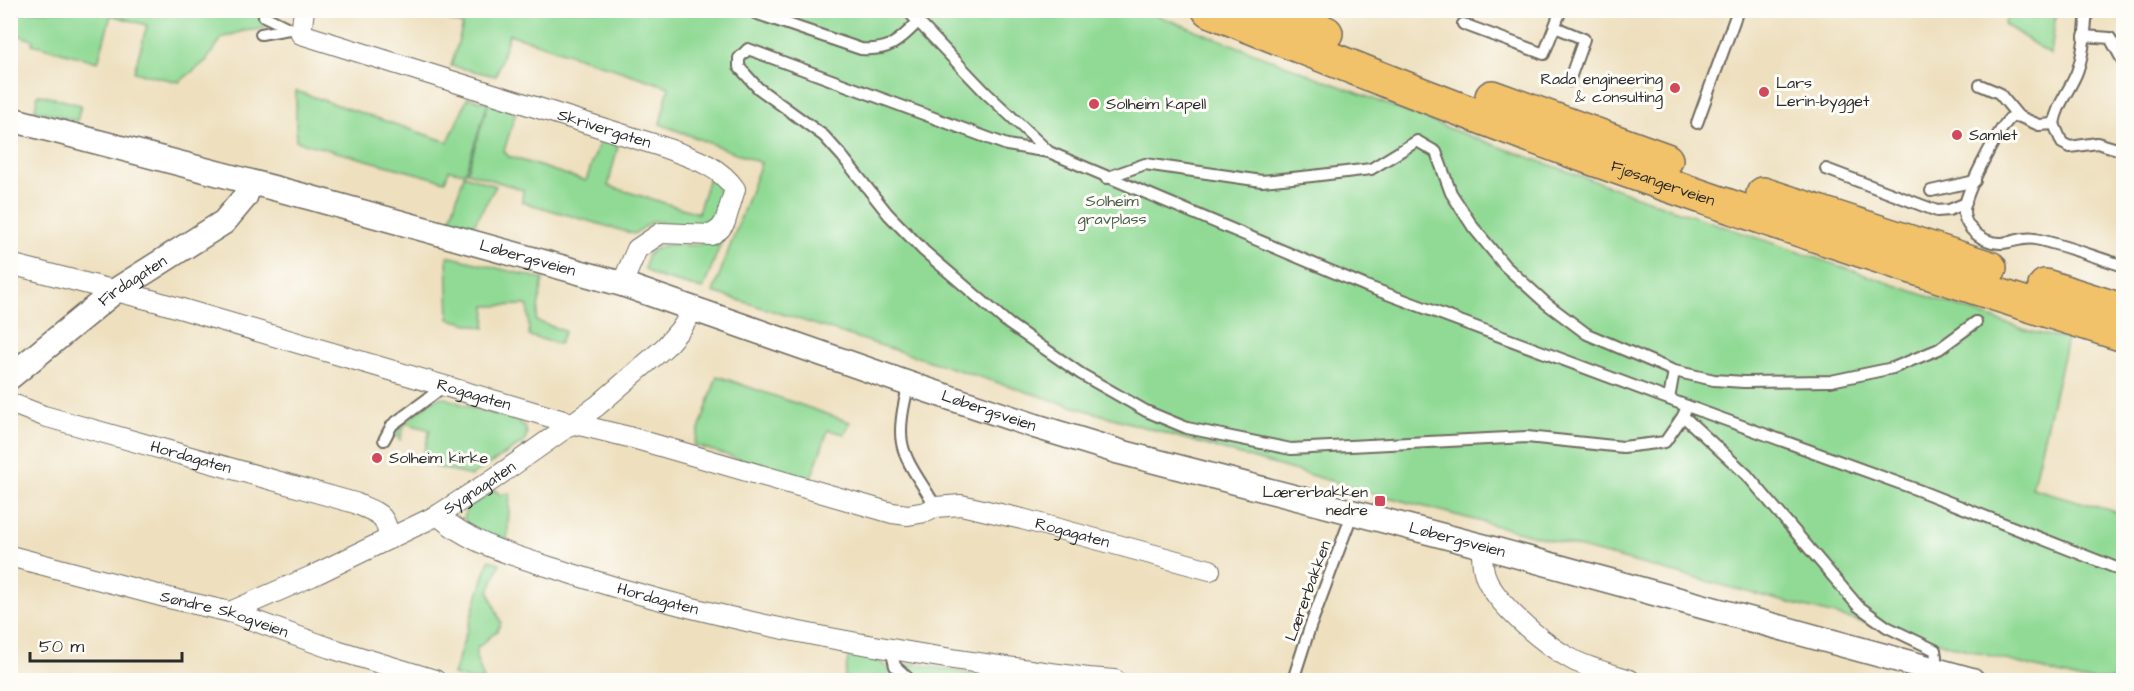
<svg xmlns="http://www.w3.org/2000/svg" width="2134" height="691" font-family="'Architects Daughter',sans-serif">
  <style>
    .green { fill: #91da95; stroke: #5e8260; stroke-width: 1.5 }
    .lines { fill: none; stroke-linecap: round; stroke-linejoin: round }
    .service-casing { stroke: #6f6a5f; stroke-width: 14 }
    .minor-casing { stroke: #6f6a5f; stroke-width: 22 }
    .tertiary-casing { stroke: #6f6a5f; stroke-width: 27 }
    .trunk-casing { stroke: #6f6a5f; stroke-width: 36 }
    .service { stroke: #fff; stroke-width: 10 }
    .minor { stroke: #fff; stroke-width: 20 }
    .tertiary { stroke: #fff; stroke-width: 24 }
    .trunk { stroke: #f2c26a; stroke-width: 33 }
    .poi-dot { fill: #d1495b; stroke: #fdfcf7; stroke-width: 2 }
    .labels { text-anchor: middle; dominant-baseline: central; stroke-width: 6; stroke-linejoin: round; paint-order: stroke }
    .poi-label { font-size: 16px; fill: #2b2b2b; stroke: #fdfcf7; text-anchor: start }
    .street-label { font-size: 16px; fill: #2b2b2b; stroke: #fdfcf7 }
    .park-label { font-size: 16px; fill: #4a604b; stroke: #fdfcf7 }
  </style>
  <rect width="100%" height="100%" fill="#fdfcf7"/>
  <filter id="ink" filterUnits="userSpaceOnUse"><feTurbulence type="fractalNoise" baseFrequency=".0167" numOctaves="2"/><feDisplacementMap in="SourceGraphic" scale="12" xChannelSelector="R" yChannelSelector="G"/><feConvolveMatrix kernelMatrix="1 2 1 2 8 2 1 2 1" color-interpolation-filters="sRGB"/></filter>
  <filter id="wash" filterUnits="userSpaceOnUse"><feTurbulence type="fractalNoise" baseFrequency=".008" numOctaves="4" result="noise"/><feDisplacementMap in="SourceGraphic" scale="24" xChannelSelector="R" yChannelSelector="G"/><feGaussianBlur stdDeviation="1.35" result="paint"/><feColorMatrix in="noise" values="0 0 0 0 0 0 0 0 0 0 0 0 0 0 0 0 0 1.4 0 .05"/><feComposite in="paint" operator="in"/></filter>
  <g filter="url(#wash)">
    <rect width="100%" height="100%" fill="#eee0bf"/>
    <!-- green -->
    <g class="green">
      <path d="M451,10L1146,11L1453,130L1667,207L2032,332L2067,339L2032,488L2123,514V680H2082L1376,494L1071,406L713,292L761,163L660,124L669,87L509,34L496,76L451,66L463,25L448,20Z"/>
      <path d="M2012,10L2056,11L2051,55L2004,24Z"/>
      <path d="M10,11H278V15L262,29L243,31L222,38L206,61L179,82L134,72L147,25L111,15L98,62L32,44L33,40L11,33Z"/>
      <path d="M296,91L448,142L468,97L488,103L465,173L449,170L445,181L296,141Z"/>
      <path d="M38,94L81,105L77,121L35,110Z"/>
      <path d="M489,101L493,104L516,112L504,151L508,156L586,181L600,140L618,146L608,186L698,213L710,174C723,193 724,200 715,221L703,228L653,221L634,234L522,202L523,190L467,172Z"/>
      <path d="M464,175L496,186L473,226L450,220Z"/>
      <path d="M724,235L703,289L655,276L645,269L647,256C664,239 675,247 696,245C705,244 715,238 724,235Z"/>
      <path d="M447,256L543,279L536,321L565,331L559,344L529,336L528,306L526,305L486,306L485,328L449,319Z"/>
      <path d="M717,376L850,422L845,434L828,430L810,481L694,445Z"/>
      <path d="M442,397L478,410L519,421L525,427L527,434L524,442L471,476L421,463L430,430L405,423L400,440L397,437L398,427L435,399Z"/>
      <path d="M495,490L500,495L510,493L507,543L471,530L464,519L466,508Z"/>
      <path d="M489,560L500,563L489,592L501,623L497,631L477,648L476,657L484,680H471L453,675Z"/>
      <path d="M849,653L879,661L901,680H844Z"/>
      <path d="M915,664L984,676V680H919L906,672L905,665Z"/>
    </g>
  </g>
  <g filter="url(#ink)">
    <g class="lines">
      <!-- service casing -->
      <g class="service-casing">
        <g id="service">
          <path d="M907,10L985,92L1049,152L1366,286L1687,406L1683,416L1665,442L1623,447L1527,437L1291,449L1187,428L1146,411L1081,374L1009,324L924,251L888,214L842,156L824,136L758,88L739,67V58L748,49L1007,145L1049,152"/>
          <path d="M755,13L861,49C889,51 898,42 917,23"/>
          <path d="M264,16L301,34"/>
          <path d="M1463,24L1544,54L1561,10"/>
          <path d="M1555,27L1584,39L1569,81"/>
          <path d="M261,34L289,29"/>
          <path d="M2084,36L2110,38L2124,63"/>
          <path d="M1980,85L1999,93L2018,116"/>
          <path d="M1697,123L1738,10"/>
          <path d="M2054,124C2057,104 2070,90 2077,72C2084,53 2085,31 2087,10"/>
          <path d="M2124,151L2097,143L2070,147L2062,143L2054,124L2039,125L2018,116L2010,118C1997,132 1963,195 1964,213C1965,225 1975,235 1986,240C2006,249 2019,235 2035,239C2065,245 2094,257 2124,266"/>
          <path d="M1826,169L1937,211L1949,210L1966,203"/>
          <path d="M1106,178L1145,164L1262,181L1312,176L1371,169L1417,141L1436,152L1451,193L1473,227L1505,266L1547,304L1587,334L1674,371L1714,380L1744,382L1831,381L1893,368L1939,349L1976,322"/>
          <path d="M1931,191L1975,181"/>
          <path d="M909,384C891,449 904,454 936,507"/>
          <path d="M1669,399L1674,371"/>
          <path d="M1687,406L1918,490L2124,571"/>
          <path d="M1683,416L1747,475L1858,606L1887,627L1935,650L1936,657L1934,670"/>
          <path d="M384,440L392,425L446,385"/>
          <path d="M891,649L895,666L910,680"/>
          <path d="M1293,680L1310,627L1353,512"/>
        </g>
      </g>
      <!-- minor casing -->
      <g class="minor-casing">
        <g id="minor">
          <path id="s1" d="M304,10L301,34L660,146C688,157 717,163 735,189L725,222L720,229L711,235L661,233L637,249L622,284"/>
          <path id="s2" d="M10,264L155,301L571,423L629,437L892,513L908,515L926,512L936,507L961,505L1022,519L1210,570"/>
          <path id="s3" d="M10,403L44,416L355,503C378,514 386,512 389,539"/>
          <path id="s4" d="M438,515C472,546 525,559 569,573C675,607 782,631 892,649C957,661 1023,669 1089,678L1115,680"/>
          <path d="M1482,546C1482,559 1482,571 1488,582C1502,609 1546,646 1573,660C1591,669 1611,674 1630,680"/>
          <path id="s5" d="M10,556L169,598L230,612L330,648L435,680"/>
          <path id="s6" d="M230,612L312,576L438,515L492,480L597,406L665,347L683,326L693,310"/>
        </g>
      </g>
      <!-- tertiary casing -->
      <g class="tertiary-casing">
        <g id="tertiary">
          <path id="s7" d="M10,119L308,197L622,284L909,384L1035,426L1120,452L1482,546L1972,680"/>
          <path id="s8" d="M10,377L115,291L224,222L245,197L250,183"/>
        </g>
      </g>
      <!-- trunk casing -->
      <g class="trunk-casing">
        <g id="trunk">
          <path id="s9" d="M1209,10C1331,59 1453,108 1577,153C1758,218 1940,277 2124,335"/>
          <path d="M1272,10L1326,33"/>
          <path d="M1492,97L1666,160"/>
          <path d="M1763,194L1990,268"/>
          <path d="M2045,286L2124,311"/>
        </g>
      </g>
      <!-- service -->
      <use href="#service" class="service"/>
      <!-- minor -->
      <use href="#minor" class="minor"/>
      <!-- tertiary -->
      <use href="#tertiary" class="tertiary"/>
      <!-- trunk -->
      <use href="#trunk" class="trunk"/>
    </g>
  </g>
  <!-- markers -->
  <g class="poi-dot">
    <circle cx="1675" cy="88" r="6"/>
    <circle cx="1764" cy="92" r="6"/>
    <circle cx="1094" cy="104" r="6"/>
    <circle cx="1957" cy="135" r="6"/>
    <circle cx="377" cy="458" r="6"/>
    <rect x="1374" y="495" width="12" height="12" rx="3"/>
  </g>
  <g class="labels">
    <!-- poi labels -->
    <g class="poi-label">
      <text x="1663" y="79" text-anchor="end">Rada engineering<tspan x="1663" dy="18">&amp; consulting</tspan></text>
      <text x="1776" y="83">Lars<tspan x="1776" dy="18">Lerin-bygget</tspan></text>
      <text x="1106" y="104">Solheim kapell</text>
      <text x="1969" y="135">Samlet</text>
      <text x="389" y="458">Solheim kirke</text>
      <text x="1368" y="492" text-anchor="end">Lærerbakken<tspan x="1368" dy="18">nedre</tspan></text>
    </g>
    <!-- street labels -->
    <g class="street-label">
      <text stroke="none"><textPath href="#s1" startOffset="342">Skrivergaten</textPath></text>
      <text stroke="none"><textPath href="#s9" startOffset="486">Fjøsangerveien</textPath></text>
      <text stroke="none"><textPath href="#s7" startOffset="536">Løbergsveien</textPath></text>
      <text stroke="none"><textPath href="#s8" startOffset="156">Firdagaten</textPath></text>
      <text stroke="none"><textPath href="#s2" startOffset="482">Rogagaten</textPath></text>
      <text stroke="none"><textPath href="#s7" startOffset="1022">Løbergsveien</textPath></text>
      <text stroke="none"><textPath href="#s3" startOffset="189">Hordagaten</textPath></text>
      <text stroke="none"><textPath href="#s6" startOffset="279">Sygnagaten</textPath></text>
      <text stroke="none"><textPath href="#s2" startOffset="1102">Rogagaten</textPath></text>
      <text stroke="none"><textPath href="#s7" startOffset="1508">Løbergsveien</textPath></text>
      <text transform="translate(1308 591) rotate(-70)">Lærerbakken</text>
      <text stroke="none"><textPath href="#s4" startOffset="237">Hordagaten</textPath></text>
      <text stroke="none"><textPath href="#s5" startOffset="222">Søndre Skogveien</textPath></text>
    </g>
    <!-- park labels -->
    <g class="park-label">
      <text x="1112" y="201">Solheim<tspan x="1112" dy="18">gravplass</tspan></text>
    </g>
  </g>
  <!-- margin -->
  <rect width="2134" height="691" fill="none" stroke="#fdfcf7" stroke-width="36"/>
  <!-- scale -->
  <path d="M30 652v9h152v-9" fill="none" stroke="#2b2b2b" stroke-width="3"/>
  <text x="39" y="652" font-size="18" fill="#2b2b2b" stroke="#fdfcf7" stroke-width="4.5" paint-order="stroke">50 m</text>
</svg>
